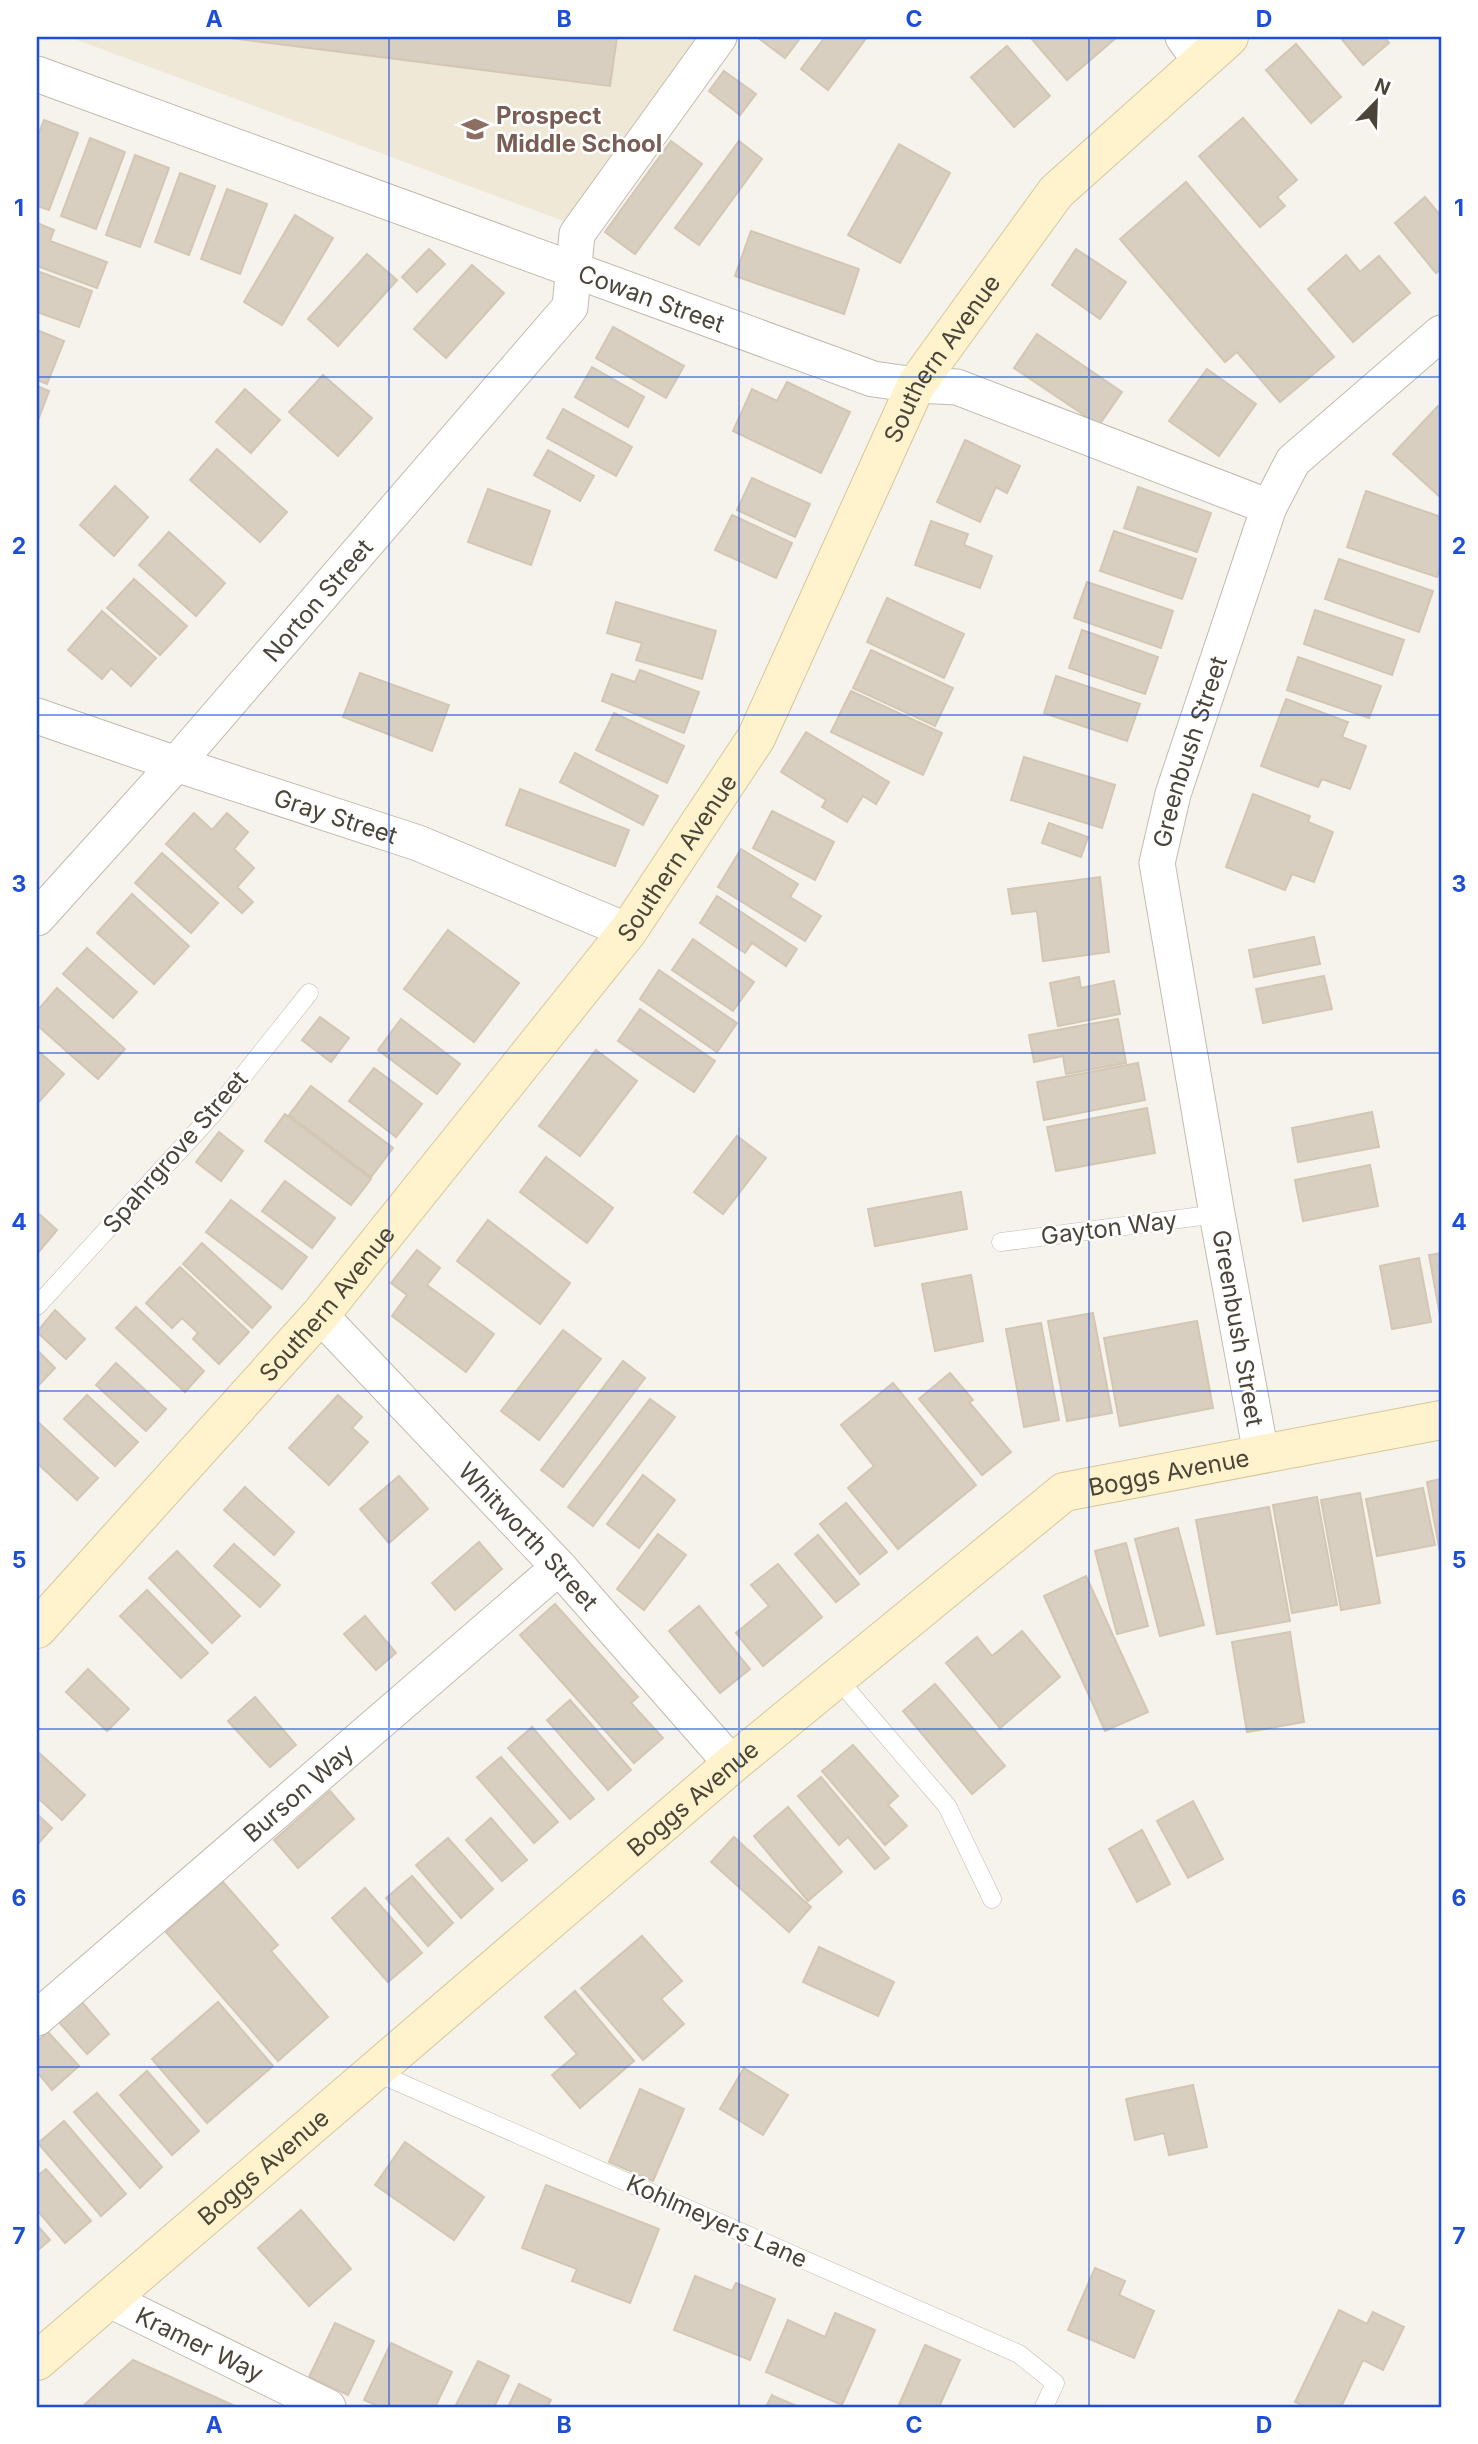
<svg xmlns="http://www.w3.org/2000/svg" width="1478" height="2444" font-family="Inter,sans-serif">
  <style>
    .education { fill: #efe8d6 }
    .building { fill: #d8cfc1; stroke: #d3c7b4; stroke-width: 2 }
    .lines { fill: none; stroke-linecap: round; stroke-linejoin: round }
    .lane-casing { stroke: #c2bbae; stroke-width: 19 }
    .street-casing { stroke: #c2bbae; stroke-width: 37 }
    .secondary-casing { stroke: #d6c79b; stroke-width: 40 }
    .lane { stroke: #fff; stroke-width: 18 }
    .street { stroke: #fff; stroke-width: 35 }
    .secondary { stroke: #fff3cd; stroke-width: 38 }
    .grid { fill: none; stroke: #1d4ed8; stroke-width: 2; stroke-opacity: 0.55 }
    .labels { text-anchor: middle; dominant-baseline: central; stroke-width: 5; stroke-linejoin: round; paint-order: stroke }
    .education-label { font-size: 24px; font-weight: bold; fill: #785e54; stroke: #fff; text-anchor: start }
    .street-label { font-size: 24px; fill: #4b4439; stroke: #fff }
    .neatline { fill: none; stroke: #1d4ed8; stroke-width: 2.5 }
    .grid-label { font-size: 23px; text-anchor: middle; font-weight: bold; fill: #1d4ed8 }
  </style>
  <rect width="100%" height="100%" fill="#f6f3ec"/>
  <!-- education -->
  <path class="education" d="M69,37H698L566,222Z"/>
  <!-- building -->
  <g class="building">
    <path d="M222,37H617L610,86Z"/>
    <path d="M757,37H801L785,58Z"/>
    <path d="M825,37H867L828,90L801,69Z"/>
    <path d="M1030,37H1117L1067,80Z"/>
    <path d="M1340,37H1384L1389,43L1363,65Z"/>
    <path d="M1296,44L1341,97L1311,123L1266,70Z"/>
    <path d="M1007,46L1050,96L1014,127L971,77Z"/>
    <path d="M724,71L756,94L740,115L709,91Z"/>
    <path d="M1243,118L1297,180L1277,197L1285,206L1260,227L1199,156Z"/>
    <path d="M44,120L78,133L49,210L37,206V138Z"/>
    <path d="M90,138L125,152L96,229L61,216Z"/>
    <path d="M671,141L702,164L635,254L605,232Z"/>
    <path d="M739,141L762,159L699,245L675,228Z"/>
    <path d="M899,144L950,173L900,263L848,235Z"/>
    <path d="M135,155L169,168L140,247L106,235Z"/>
    <path d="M180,173L215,186L189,255L155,242Z"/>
    <path d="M1186,182L1334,357L1280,402L1237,352L1225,362L1120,239Z"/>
    <path d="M227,189L267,204L240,274L201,259Z"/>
    <path d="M1425,197L1440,215L1441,213V269L1436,273L1395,223Z"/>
    <path d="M295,215L333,238L282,325L244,302Z"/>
    <path d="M37,223L54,230L50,241L107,262L97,288L37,266Z"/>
    <path d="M751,231L859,269L844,314L735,276Z"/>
    <path d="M429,249L445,264L417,292L402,277Z"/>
    <path d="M1076,249L1126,282L1100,319L1052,285Z"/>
    <path d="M367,254L397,280L338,346L308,319Z"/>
    <path d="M1346,255L1360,272L1379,256L1410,293L1353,342L1308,289Z"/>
    <path d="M472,265L504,293L446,358L414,329Z"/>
    <path d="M37,271L92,291L79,327L37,312Z"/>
    <path d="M613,327L684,366L666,398L596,358Z"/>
    <path d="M37,330L64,341L47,384L37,380Z"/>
    <path d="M1037,334L1122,392L1099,425L1014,368Z"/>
    <path d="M592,367L644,397L628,427L575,397Z"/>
    <path d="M1207,369L1256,404L1219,456L1169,421Z"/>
    <path d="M323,375L372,418L338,456L289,412Z"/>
    <path d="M787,382L850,412L821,473L733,431L752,389L777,401Z"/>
    <path d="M37,386L49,391L37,423Z"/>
    <path d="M245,389L280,420L251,453L216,422Z"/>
    <path d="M1438,406L1441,409V498L1393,454Z"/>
    <path d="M563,409L632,447L616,476L547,438Z"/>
    <path d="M965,440L1020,466L1007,493L996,487L980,522L937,502Z"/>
    <path d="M217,449L287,512L260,542L190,480Z"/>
    <path d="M548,450L594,476L580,501L534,475Z"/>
    <path d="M752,478L810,504L795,537L737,510Z"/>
    <path d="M115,486L148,517L114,556L80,525Z"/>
    <path d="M1138,487L1211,513L1197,552L1124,528Z"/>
    <path d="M488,489L550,511L531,565L468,542Z"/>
    <path d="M1366,491L1441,517V565L1437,577L1347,547Z"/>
    <path d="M732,515L792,543L776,578L715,550Z"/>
    <path d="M931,521L968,534L964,545L992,556L980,588L915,565Z"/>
    <path d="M1114,531L1196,559L1182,599L1100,571Z"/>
    <path d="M169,532L225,583L196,616L139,565Z"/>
    <path d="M1339,559L1433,591L1419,632L1325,599Z"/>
    <path d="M134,579L187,626L160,655L107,608Z"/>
    <path d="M1087,582L1173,611L1161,648L1074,618Z"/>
    <path d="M887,598L964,634L944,678L867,642Z"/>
    <path d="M616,602L716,631L702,679L636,660L642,643L607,633Z"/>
    <path d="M1315,610L1404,640L1392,675L1304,644Z"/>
    <path d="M102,611L156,658L131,686L111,668L102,679L68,650Z"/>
    <path d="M1082,630L1158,657L1145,694L1069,668Z"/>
    <path d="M871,650L953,688L935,726L853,688Z"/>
    <path d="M1298,657L1381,686L1369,718L1287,690Z"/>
    <path d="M640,670L699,692L684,733L602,701L612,674L635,682Z"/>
    <path d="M360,673L449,705L432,751L343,717Z"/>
    <path d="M1056,676L1140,704L1127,741L1044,713Z"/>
    <path d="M851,691L942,733L923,775L831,732Z"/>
    <path d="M1286,699L1348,722L1342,737L1366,746L1350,789L1322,779L1318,787L1261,766Z"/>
    <path d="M614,713L684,746L667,783L596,750Z"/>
    <path d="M806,732L889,782L876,804L863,796L847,822L822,807L826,800L781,772Z"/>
    <path d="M575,753L658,796L643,825L560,782Z"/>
    <path d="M1024,757L1115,785L1102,828L1011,800Z"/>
    <path d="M520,789L629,830L615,866L506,825Z"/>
    <path d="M1253,794L1310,816L1308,822L1333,832L1314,882L1292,874L1285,890L1226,867Z"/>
    <path d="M772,811L834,842L815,880L753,848Z"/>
    <path d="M194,813L212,830L227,813L248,832L234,849L254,868L237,887L253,902L242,913L166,844Z"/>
    <path d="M1049,823L1088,837L1081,857L1042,843Z"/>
    <path d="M741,849L798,884L790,897L821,916L805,941L718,887Z"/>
    <path d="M162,853L218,903L191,933L135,883Z"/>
    <path d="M1100,877L1109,952L1043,961L1037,911L1012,914L1008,889Z"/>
    <path d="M132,894L189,946L154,984L97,933Z"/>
    <path d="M717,896L797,949L786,966L752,943L745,953L700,923Z"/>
    <path d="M448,930L519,983L474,1042L404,989Z"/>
    <path d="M1314,937L1320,964L1254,977L1249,950Z"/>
    <path d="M693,939L754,982L733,1011L672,970Z"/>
    <path d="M87,948L137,992L113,1018L63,974Z"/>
    <path d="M659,970L737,1023L717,1052L640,999Z"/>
    <path d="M1324,976L1332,1009L1263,1023L1256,989Z"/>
    <path d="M1079,977L1081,988L1114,981L1120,1014L1058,1026L1050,983Z"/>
    <path d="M57,988L125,1049L98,1079L37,1025V1011Z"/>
    <path d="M640,1009L715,1061L694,1092L618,1041Z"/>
    <path d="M320,1017L349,1038L331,1062L302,1040Z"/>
    <path d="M401,1019L460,1064L437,1094L378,1050Z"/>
    <path d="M1118,1019L1126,1063L1066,1074L1063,1056L1034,1062L1029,1035Z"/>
    <path d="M37,1050L64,1074L37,1104Z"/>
    <path d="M596,1050L637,1081L580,1156L539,1126Z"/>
    <path d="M1138,1063L1145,1100L1044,1120L1037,1082Z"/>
    <path d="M374,1068L422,1104L396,1137L349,1101Z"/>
    <path d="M311,1086L393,1148L371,1177L289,1115Z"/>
    <path d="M1147,1108L1155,1153L1056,1171L1047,1127Z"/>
    <path d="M1372,1112L1379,1147L1298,1162L1292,1128Z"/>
    <path d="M285,1114L371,1179L351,1205L265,1141Z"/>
    <path d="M219,1132L243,1151L221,1181L196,1162Z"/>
    <path d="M737,1136L766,1158L723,1214L694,1192Z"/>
    <path d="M546,1157L613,1208L587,1243L520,1192Z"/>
    <path d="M1370,1165L1378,1206L1303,1221L1295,1180Z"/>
    <path d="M285,1181L335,1218L312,1248L262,1211Z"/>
    <path d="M961,1192L967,1229L875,1246L868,1209Z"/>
    <path d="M231,1200L307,1257L282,1289L206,1232Z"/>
    <path d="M37,1212L57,1230L37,1254Z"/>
    <path d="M488,1220L570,1283L540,1324L457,1261Z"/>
    <path d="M202,1243L271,1307L252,1328L183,1264Z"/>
    <path d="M417,1250L440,1268L427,1285L494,1334L466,1372L392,1316L407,1295L391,1283Z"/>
    <path d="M1441,1253V1321L1429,1255Z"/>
    <path d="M1419,1258L1431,1322L1392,1329L1380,1266Z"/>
    <path d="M180,1267L249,1332L219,1364L193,1339L198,1333L182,1318L172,1328L146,1303Z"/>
    <path d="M971,1275L983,1341L935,1351L922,1284Z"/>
    <path d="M136,1307L204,1371L185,1392L116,1328Z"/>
    <path d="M55,1310L85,1339L66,1359L37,1332Z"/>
    <path d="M1093,1313L1112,1413L1067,1421L1048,1321Z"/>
    <path d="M1197,1321L1213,1408L1120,1426L1104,1338Z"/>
    <path d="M1041,1323L1059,1420L1024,1427L1006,1329Z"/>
    <path d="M563,1330L601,1359L539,1440L501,1411Z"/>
    <path d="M37,1350L55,1368L37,1387Z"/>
    <path d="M623,1361L645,1378L563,1487L541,1470Z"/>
    <path d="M116,1363L166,1409L146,1431L96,1385Z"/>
    <path d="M950,1373L973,1400L969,1402L1011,1452L982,1475L919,1399Z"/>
    <path d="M893,1383L976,1485L898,1549L848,1488L874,1466L841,1425Z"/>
    <path d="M87,1395L138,1442L115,1466L64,1419Z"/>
    <path d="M338,1395L362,1417L352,1428L368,1442L329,1485L289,1448Z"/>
    <path d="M650,1399L675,1417L593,1526L568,1507Z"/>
    <path d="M37,1421L98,1478L77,1500L37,1463Z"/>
    <path d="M643,1475L675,1500L639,1548L607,1524Z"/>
    <path d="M399,1476L428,1509L389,1543L360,1509Z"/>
    <path d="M1441,1479V1558L1427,1482Z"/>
    <path d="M245,1487L294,1532L274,1555L224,1510Z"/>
    <path d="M1423,1488L1435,1545L1377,1556L1366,1499Z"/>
    <path d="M1360,1493L1380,1603L1341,1610L1321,1500Z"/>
    <path d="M1317,1497L1337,1605L1292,1613L1273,1505Z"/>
    <path d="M846,1503L887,1552L860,1574L820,1524Z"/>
    <path d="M1269,1507L1290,1621L1217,1634L1196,1520Z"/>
    <path d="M1178,1528L1204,1625L1160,1636L1135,1539Z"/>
    <path d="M658,1534L686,1555L644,1610L617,1589Z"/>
    <path d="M818,1535L859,1584L836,1602L795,1554Z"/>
    <path d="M479,1542L502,1569L455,1610L432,1583Z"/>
    <path d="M1126,1543L1148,1626L1117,1634L1095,1551Z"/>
    <path d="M234,1544L280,1585L260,1607L214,1566Z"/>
    <path d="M177,1551L240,1616L212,1643L149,1578Z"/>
    <path d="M778,1564L822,1617L763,1666L736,1633L769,1606L751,1585Z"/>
    <path d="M1086,1576L1148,1712L1105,1731L1044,1596Z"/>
    <path d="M147,1590L208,1653L181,1678L120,1616Z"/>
    <path d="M555,1604L638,1697L631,1703L663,1738L634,1763L520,1635Z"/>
    <path d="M699,1606L750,1669L720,1693L669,1631Z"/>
    <path d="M365,1616L396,1653L376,1670L344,1634Z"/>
    <path d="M1022,1631L1060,1677L1000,1728L946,1663L977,1637L992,1656Z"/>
    <path d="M1290,1632L1304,1722L1247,1732L1232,1642Z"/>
    <path d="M88,1669L129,1709L107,1731L66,1692Z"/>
    <path d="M935,1684L1005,1766L972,1794L903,1711Z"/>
    <path d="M255,1697L296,1745L270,1767L228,1721Z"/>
    <path d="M570,1700L631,1770L608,1790L547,1720Z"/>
    <path d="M532,1727L594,1799L570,1819L508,1748Z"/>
    <path d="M853,1745L898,1796L888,1805L907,1826L885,1845L822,1771Z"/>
    <path d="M37,1751L85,1795L62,1820L37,1797Z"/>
    <path d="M501,1757L558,1822L534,1843L477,1777Z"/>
    <path d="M821,1777L889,1858L875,1869L848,1837L839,1845L798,1796Z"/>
    <path d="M330,1791L354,1819L298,1868L274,1840Z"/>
    <path d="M1193,1801L1223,1859L1188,1878L1157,1821Z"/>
    <path d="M788,1807L842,1872L808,1901L754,1836Z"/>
    <path d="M37,1814L52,1828L37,1845Z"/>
    <path d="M491,1818L527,1860L502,1881L466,1840Z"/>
    <path d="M1142,1830L1170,1884L1137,1902L1109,1849Z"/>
    <path d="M734,1837L811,1907L789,1932L711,1862Z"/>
    <path d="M448,1838L493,1889L461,1918L416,1865Z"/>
    <path d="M412,1876L453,1923L428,1946L386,1898Z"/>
    <path d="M223,1882L278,1945L271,1951L328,2017L278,2061L166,1932Z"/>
    <path d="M365,1888L422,1953L388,1982L332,1918Z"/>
    <path d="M642,1936L682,1981L661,1999L684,2024L643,2060L581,1988Z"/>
    <path d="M819,1947L894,1982L878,2016L803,1982Z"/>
    <path d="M575,1991L634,2061L580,2108L552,2075L577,2054L545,2017Z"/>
    <path d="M81,2001L109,2034L87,2054L58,2021Z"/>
    <path d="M218,2002L273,2066L207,2123L152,2059Z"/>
    <path d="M48,2032L79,2066L52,2090L37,2072V2041Z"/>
    <path d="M744,2068L788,2095L763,2135L720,2109Z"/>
    <path d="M147,2071L199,2131L172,2155L120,2095Z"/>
    <path d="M1193,2085L1207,2147L1169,2155L1164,2133L1135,2140L1126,2099Z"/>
    <path d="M640,2089L684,2109L653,2181L609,2162Z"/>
    <path d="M97,2093L162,2167L140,2188L74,2112Z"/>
    <path d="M64,2121L126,2194L101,2216L38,2143Z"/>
    <path d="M405,2142L484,2197L454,2240L375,2185Z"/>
    <path d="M46,2169L91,2221L65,2243L37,2210V2176Z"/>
    <path d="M546,2185L659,2229L630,2303L572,2281L577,2269L522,2248Z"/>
    <path d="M301,2210L351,2269L309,2306L258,2248Z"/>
    <path d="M37,2225L50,2240L37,2251Z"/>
    <path d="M1095,2268L1125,2281L1119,2295L1154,2311L1134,2358L1068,2330Z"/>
    <path d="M695,2276L732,2291L736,2283L775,2299L750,2360L674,2330Z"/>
    <path d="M1339,2310L1367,2324L1373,2312L1404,2327L1383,2370L1363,2360L1341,2407H1306L1295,2402Z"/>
    <path d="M835,2313L875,2330L842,2405L766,2372L788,2320L825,2337Z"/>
    <path d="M335,2323L374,2341L348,2395L309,2377Z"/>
    <path d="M391,2343L452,2372L435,2407H380L364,2400Z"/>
    <path d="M925,2345L960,2360L939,2407H904L899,2405Z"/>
    <path d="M133,2360L237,2407H82Z"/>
    <path d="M478,2361L509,2376L494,2407H455Z"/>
    <path d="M519,2384L551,2400L547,2407H508Z"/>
    <path d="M772,2395L773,2396L799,2407H766Z"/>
  </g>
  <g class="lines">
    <!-- lane casing -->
    <g class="lane-casing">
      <g id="lane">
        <path d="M1001,1242L1217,1214"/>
        <path d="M37,1306L211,1116L309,993"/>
        <path d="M837,1678L947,1806L992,1899"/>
        <path d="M373,2071L1019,2354L1055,2383L1044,2407"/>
      </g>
    </g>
    <!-- street casing -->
    <g class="street-casing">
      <g id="street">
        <path d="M1183,37L1200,61"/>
        <path id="s1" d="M37,74L873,379L916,385L957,387L1269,507"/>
        <path id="s2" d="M37,716L176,764L418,843L628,931"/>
        <path id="s3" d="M37,918L176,764L570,307L577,234L719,37"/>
        <path id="s4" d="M320,1315L559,1567L732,1764"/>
        <path id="s5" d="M1261,1454L1217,1214L1157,863L1173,794L1269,507L1293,461L1441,333"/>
        <path id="s6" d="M37,2018L559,1567"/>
        <path id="s7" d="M108,2299L328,2407"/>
      </g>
    </g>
    <!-- secondary casing -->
    <g class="secondary-casing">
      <g id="secondary">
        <path id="s8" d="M37,1629L320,1315L628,931L756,738L916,385L1056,192L1229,37"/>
        <path id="s9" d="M37,2361L732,1764L1064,1492L1441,1420"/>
      </g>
    </g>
    <!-- lane -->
    <use href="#lane" class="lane"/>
    <!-- street -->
    <use href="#street" class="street"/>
    <!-- secondary -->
    <use href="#secondary" class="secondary"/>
  </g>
  <!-- grid -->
  <path class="grid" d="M389,37V2407M739,37V2407M1089,37V2407M37,377H1441M37,715H1441M37,1053H1441M37,1391H1441M37,1729H1441M37,2067H1441"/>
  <!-- icons -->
  <defs>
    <g id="school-bare" transform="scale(2.1)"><path d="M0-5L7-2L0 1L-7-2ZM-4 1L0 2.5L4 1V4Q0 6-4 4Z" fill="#8d6e63" stroke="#fff" stroke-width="2.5" paint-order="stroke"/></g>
  </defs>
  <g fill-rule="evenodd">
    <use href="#school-bare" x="475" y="129"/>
  </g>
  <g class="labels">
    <!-- education labels -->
    <g class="education-label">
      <text x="496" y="115">Prospect<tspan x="496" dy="28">Middle School</tspan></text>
    </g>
    <!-- street labels -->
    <g class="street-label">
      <text stroke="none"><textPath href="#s1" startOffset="654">Cowan Street</textPath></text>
      <text stroke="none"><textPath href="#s8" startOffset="1570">Southern Avenue</textPath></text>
      <text stroke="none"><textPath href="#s3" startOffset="424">Norton Street</textPath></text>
      <text stroke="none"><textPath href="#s5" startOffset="716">Greenbush Street</textPath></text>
      <text stroke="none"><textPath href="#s2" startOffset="315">Gray Street</textPath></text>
      <text stroke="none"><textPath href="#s8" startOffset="1003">Southern Avenue</textPath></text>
      <text transform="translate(175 1152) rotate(-49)">Spahrgrove Street</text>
      <text transform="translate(1109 1228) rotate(-7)">Gayton Way</text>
      <text stroke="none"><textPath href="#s8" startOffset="436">Southern Avenue</textPath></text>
      <text transform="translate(1238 1328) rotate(80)">Greenbush Street</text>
      <text stroke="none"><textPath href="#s9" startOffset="1452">Boggs Avenue</textPath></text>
      <text stroke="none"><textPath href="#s4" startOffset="304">Whitworth Street</textPath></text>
      <text stroke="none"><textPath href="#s6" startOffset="345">Burson Way</textPath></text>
      <text stroke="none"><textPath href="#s9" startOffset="864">Boggs Avenue</textPath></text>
      <text stroke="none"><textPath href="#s9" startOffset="298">Boggs Avenue</textPath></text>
      <text transform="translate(717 2221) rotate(24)">Kohlmeyers Lane</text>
      <text stroke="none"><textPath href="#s7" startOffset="102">Kramer Way</textPath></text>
    </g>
  </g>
  <!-- border -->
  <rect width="1478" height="2444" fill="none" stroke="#ffffff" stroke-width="77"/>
  <!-- north arrow -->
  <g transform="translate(1376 102) rotate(23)" stroke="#ffffff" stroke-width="5" paint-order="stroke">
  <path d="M0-5L12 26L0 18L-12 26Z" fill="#4b4439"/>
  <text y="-10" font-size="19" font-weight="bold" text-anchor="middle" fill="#4b4439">N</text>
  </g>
  <rect x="38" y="38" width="1402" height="2368" class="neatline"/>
  <g class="grid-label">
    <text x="214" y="27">A</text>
    <text x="564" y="27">B</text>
    <text x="914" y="27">C</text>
    <text x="1264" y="27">D</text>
    <text x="19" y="216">1</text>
    <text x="1459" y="216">1</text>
    <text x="19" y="554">2</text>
    <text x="1459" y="554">2</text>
    <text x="19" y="892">3</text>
    <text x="1459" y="892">3</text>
    <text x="19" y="1230">4</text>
    <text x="1459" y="1230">4</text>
    <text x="19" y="1568">5</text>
    <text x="1459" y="1568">5</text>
    <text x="19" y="1906">6</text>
    <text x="1459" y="1906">6</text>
    <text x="19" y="2244">7</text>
    <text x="1459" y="2244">7</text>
    <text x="214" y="2433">A</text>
    <text x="564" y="2433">B</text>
    <text x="914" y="2433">C</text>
    <text x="1264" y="2433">D</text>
  </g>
</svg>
